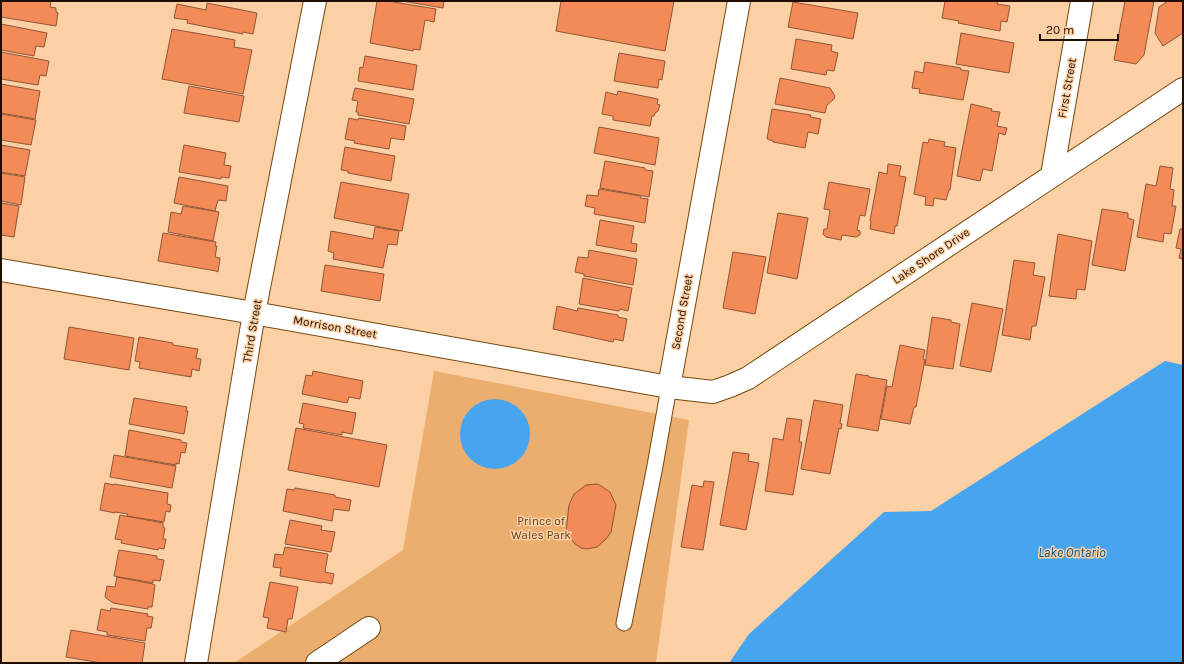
<svg xmlns="http://www.w3.org/2000/svg" width="1184" height="664" font-family="Karla,sans-serif">
  <style>
    .green { fill: #ebae6f }
    .water { fill: #47a5f0 }
    .building { fill: #f28b58; stroke: #925436 }
    .lines { fill: none; stroke-linecap: round; stroke-linejoin: round }
    .service-casing { stroke: #76480e; stroke-width: 17 }
    .minor-casing { stroke: #76480e; stroke-width: 24 }
    .service { stroke: #fff; stroke-width: 15 }
    .minor { stroke: #fff; stroke-width: 22 }
    .labels { text-anchor: middle; dominant-baseline: central; stroke-width: 3; stroke-linejoin: round; paint-order: stroke }
    .street-label { font-size: 12px; fill: #210e00; stroke: #fbd0a5 }
    .park-label { font-size: 12px; fill: #64431e; stroke: #fbd0a5 }
    .water-label { font-size: 13px; font-style: italic; fill: #024c7d; stroke: #fbd0a5 }
  </style>
  <rect width="100%" height="100%" fill="#fbd0a5"/>
  <!-- green -->
  <path class="green" d="M434,371L689,420L656,663H234L403,550Z"/>
  <!-- water -->
  <g class="water">
    <path d="M1165,361L1183,365V663H729L749,634L884,512L931,511Z"/>
    <circle cx="495" cy="434" r="35"/>
  </g>
  <!-- building -->
  <g class="building">
    <path d="M1,1H44L51,2L50,7L56,8V12L58,13L56,26L1,17Z"/>
    <path d="M377,1H388L436,9L434,22L425,20L420,50L413,49V51L370,43Z"/>
    <path d="M402,1H444L443,8Z"/>
    <path d="M561,1H674L665,51L556,31Z"/>
    <path d="M945,1H998L997,4L1010,6L1007,22L1001,21L1000,31L958,23L959,21L942,18Z"/>
    <path d="M1125,1H1154L1144,55L1136,64L1114,60Z"/>
    <path d="M1168,1H1183V33L1163,46L1155,33L1159,7Z"/>
    <path d="M793,2L858,13L853,39L788,27Z"/>
    <path d="M207,3L257,13L253,34L243,32V34L187,23L188,20L174,18L177,4L206,10Z"/>
    <path d="M1,24L47,33L44,47L36,46L34,56L1,50Z"/>
    <path d="M172,29L235,40L234,47L252,50L243,94L162,79Z"/>
    <path d="M961,33L1014,43L1009,73L956,64Z"/>
    <path d="M796,39L832,45L831,51L838,53L834,71L827,70L826,75L791,69Z"/>
    <path d="M1,52L49,61L46,76L40,75L38,85L1,79Z"/>
    <path d="M619,53L665,61L662,80L659,79L658,88L614,81Z"/>
    <path d="M365,56L417,65L413,90L358,81L360,67L363,68Z"/>
    <path d="M925,62L961,68V70L969,71L963,100L919,93L920,89L912,88L915,71L923,73Z"/>
    <path d="M780,78L830,88L835,96L834,99L827,105L825,113L775,104Z"/>
    <path d="M1,84L40,91L35,119L1,113Z"/>
    <path d="M189,86L244,96L239,122L184,113Z"/>
    <path d="M355,88L414,99L409,124L358,115V112H356L358,101L352,100Z"/>
    <path d="M618,91L658,99L657,104L660,105L658,111L655,113L654,116H652L650,126L613,120V116L602,114L606,92L617,95Z"/>
    <path d="M971,104L992,109L991,111L1000,112L997,126L1007,128L1005,135L999,133L992,171L983,169L980,181L957,176Z"/>
    <path d="M772,109L811,115L810,117L821,119L818,134L808,132L805,148L773,142V141L767,139Z"/>
    <path d="M1,114L36,120L31,145L1,140Z"/>
    <path d="M349,118L358,120L359,118L406,126L404,140L391,138L389,149L354,143L355,141L345,139Z"/>
    <path d="M599,127L659,138L655,165L594,153Z"/>
    <path d="M929,139L945,142L944,146L956,148L950,190H949L946,200L934,198L933,206L925,205L926,197L914,194L923,142L928,143Z"/>
    <path d="M1,145L30,150L25,176L1,172Z"/>
    <path d="M184,145L226,153L224,165L231,166L229,178L221,177V179L179,172Z"/>
    <path d="M345,147L395,156L391,181L348,173V171L341,170Z"/>
    <path d="M605,161L645,168V170L653,171L649,197L600,188Z"/>
    <path d="M888,164L901,166L899,176L906,177L897,226H895L894,234L870,229L871,221H870L879,172L887,174Z"/>
    <path d="M1160,166L1173,168L1170,189L1174,190L1172,206H1176L1171,234L1164,233L1163,242L1137,237L1146,184L1156,186Z"/>
    <path d="M1,173L25,177L21,205L1,201Z"/>
    <path d="M179,177L228,186L226,201L218,200L215,211L174,203Z"/>
    <path d="M341,182L409,194L402,231L334,218Z"/>
    <path d="M829,182L870,189L865,216L860,215L857,230L860,231V235L856,237L842,235L841,240L826,237L823,234L824,229H827L830,210L824,209Z"/>
    <path d="M599,189L641,196L640,198L648,199L645,223L594,214L595,208L585,206L587,195L598,196Z"/>
    <path d="M1,203L19,206L14,237L1,235Z"/>
    <path d="M183,206L219,212L213,241L168,232L171,212L181,214Z"/>
    <path d="M1102,209L1128,213V218L1134,220L1125,271L1092,265Z"/>
    <path d="M778,213L808,218L797,279L767,273Z"/>
    <path d="M600,220L634,226L631,243L637,244L636,252L596,245Z"/>
    <path d="M375,227L399,231L397,245L388,244L383,268L333,259L334,253L328,251L331,231L373,239Z"/>
    <path d="M1180,229H1183V259L1179,258L1181,249L1176,248Z"/>
    <path d="M163,233L216,242L215,246H217L215,257L220,258L218,272L216,271L158,261Z"/>
    <path d="M1058,234L1092,241L1085,290L1077,289L1076,299L1049,296Z"/>
    <path d="M589,250L637,259L633,285L584,276V274L575,272L578,257L588,258Z"/>
    <path d="M733,252L766,257L755,314L723,308Z"/>
    <path d="M1014,260L1035,263L1033,275L1045,277L1036,326H1032L1030,340L1002,335Z"/>
    <path d="M325,265L384,274L380,301L321,291Z"/>
    <path d="M583,278L632,288L628,311L620,309L619,311L579,304Z"/>
    <path d="M972,303L1003,309L991,372L960,366Z"/>
    <path d="M557,306L577,311L578,308L618,315V317L627,319L623,341L614,339L613,342L553,329Z"/>
    <path d="M932,317L951,320V322L960,324L953,369L925,365Z"/>
    <path d="M69,327L134,338L129,370L64,359Z"/>
    <path d="M139,337L173,343V345L198,349L196,358L201,359L199,371L192,369L191,377L139,368L140,362L135,361Z"/>
    <path d="M900,345L925,350L923,359L925,360L916,407H914L910,424L881,419L887,386L892,387Z"/>
    <path d="M313,371L363,381L360,399L349,397L347,403L302,394L306,375L312,376Z"/>
    <path d="M856,374L869,376V377L887,380L878,431L847,426Z"/>
    <path d="M134,398L187,407L186,411H188L184,434L129,424Z"/>
    <path d="M814,400L843,405L840,423L842,424L841,429L839,428L830,474L801,469Z"/>
    <path d="M303,403L356,413L352,434L342,432V435L303,428L304,424L299,423Z"/>
    <path d="M787,418L802,420L799,442H802L793,495L765,491L773,438L783,440Z"/>
    <path d="M296,428L387,445L379,487L288,470Z"/>
    <path d="M129,430L181,440V442L187,443L185,453L181,452L179,464L176,463V465L125,456Z"/>
    <path d="M733,452L749,454L748,461L759,463L746,530L720,525Z"/>
    <path d="M114,455L176,466L172,488L110,477Z"/>
    <path d="M704,481L714,482L703,550L681,547L692,485L703,487Z"/>
    <path d="M105,483L114,485V484L168,493L167,504L171,505L170,512L166,511L164,522L127,516L128,514L115,512V513L100,510Z"/>
    <path d="M598,484L610,492L616,505L611,532L606,539L597,547L587,549L581,548L574,543L566,532L569,505L574,494L586,485Z"/>
    <path d="M295,488L335,495V497L351,500L349,511L334,509L332,521L283,511L287,489L294,490Z"/>
    <path d="M120,515L163,523V527L165,528L163,539H166L164,549L159,548L158,550L121,543L122,540L115,539Z"/>
    <path d="M290,520L322,526L321,530L335,532L331,552L285,544Z"/>
    <path d="M285,547L328,554L325,572L334,574L332,584L322,582V583L280,576L281,568L273,567L275,554L283,555Z"/>
    <path d="M119,550L157,556V559L164,560L160,581L153,580V583L114,576Z"/>
    <path d="M117,577L153,584L155,585L152,607H148V609L113,603L105,597L107,586L115,587Z"/>
    <path d="M270,582L298,587L292,619H288L286,632L267,628L269,618L263,617Z"/>
    <path d="M111,608L148,614L147,616L153,617L151,628H147L145,641L107,635V632L97,630L101,609L110,611Z"/>
    <path d="M71,630L145,643L142,663H101L66,657Z"/>
  </g>
  <g class="lines">
    <!-- service casing -->
    <g class="service-casing">
      <path id="service" d="M624,623L655,466L669,387"/>
    </g>
    <!-- minor casing -->
    <g class="minor-casing">
      <g id="minor">
        <path d="M1052,175L1082,1"/>
        <path d="M1,270L254,313L669,387L713,392L730,386L748,378L1183,89"/>
        <path d="M669,387L739,1"/>
        <path d="M196,663L254,313L315,1"/>
        <path d="M317,663L369,628"/>
      </g>
    </g>
    <!-- service -->
    <use href="#service" class="service"/>
    <!-- minor -->
    <use href="#minor" class="minor"/>
  </g>
  <g class="labels">
    <!-- street labels -->
    <g class="street-label">
      <text transform="translate(1067 88) rotate(-80)">First Street</text>
      <text transform="translate(931 256) rotate(-34)">Lake Shore Drive</text>
      <text transform="translate(682 312) rotate(-80)">Second Street</text>
      <text transform="translate(335 327) rotate(10)">Morrison Street</text>
      <text transform="translate(252 331) rotate(-80)">Third Street</text>
    </g>
    <!-- park labels -->
    <g class="park-label">
      <text x="541" y="521">Prince of<tspan x="541" dy="14">Wales Park</tspan></text>
    </g>
    <!-- water labels -->
    <g class="water-label">
      <text x="1072" y="552">Lake Ontario</text>
    </g>
  </g>
  <!-- border -->
  <rect width="1184" height="664" fill="none" stroke="#210e00" stroke-width="4"/>
  <!-- scale -->
  <path d="M1040 34v6h78v-6" fill="none" stroke="#210e00" stroke-width="2"/>
  <text x="1046" y="34" font-size="12" fill="#210e00" stroke="#fbd0a5" stroke-width="3" paint-order="stroke">20 m</text>
</svg>
